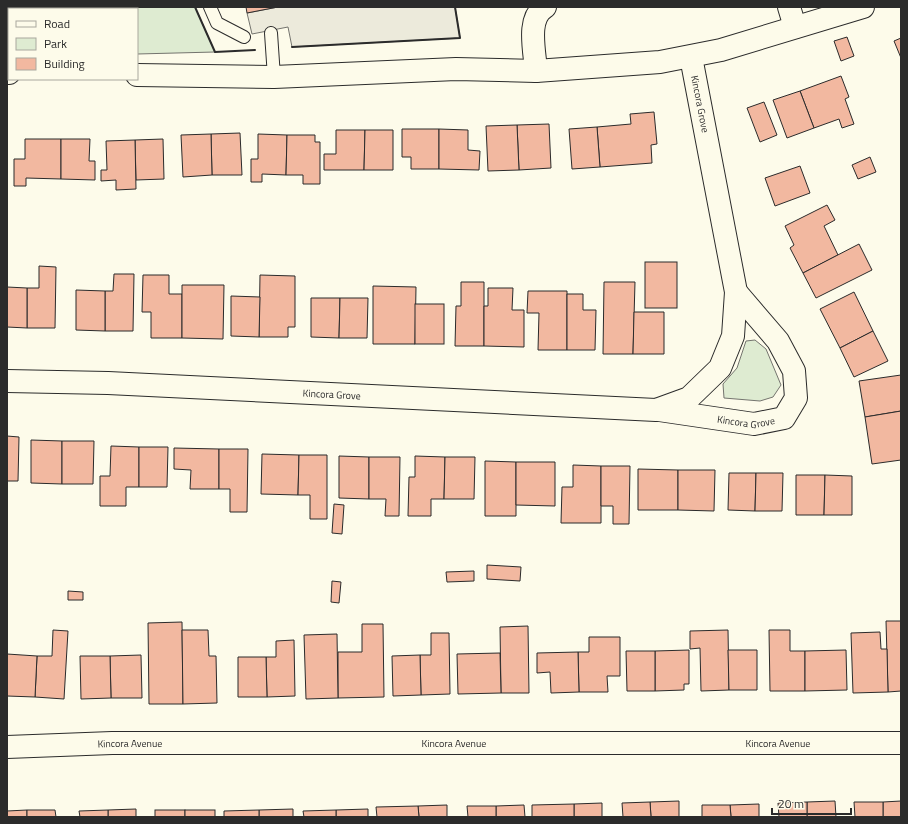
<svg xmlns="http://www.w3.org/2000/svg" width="908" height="824" font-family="'Titillium Web',sans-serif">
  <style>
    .green { fill: #deebd1; stroke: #74746e }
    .parking { fill: #eceadb; stroke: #74746e }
    .building { fill: #f2b8a0; stroke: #2b2b2b }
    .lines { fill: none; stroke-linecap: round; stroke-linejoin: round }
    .lane-casing { stroke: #2b2b2b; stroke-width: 14 }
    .street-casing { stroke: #2b2b2b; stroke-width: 24 }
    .lane { stroke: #fdfbea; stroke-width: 12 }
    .street { stroke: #fdfbea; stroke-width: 22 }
    .wall { stroke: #2b2b2b; stroke-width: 2 }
    .labels { text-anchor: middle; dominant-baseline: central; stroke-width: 3; stroke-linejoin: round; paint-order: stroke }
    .street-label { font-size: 10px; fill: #2b2b2b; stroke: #fdfbea }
  </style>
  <rect width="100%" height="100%" fill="#fdfbea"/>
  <!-- green -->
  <g class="green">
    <path d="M7,7H195L215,52L137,54V9H9V51H7Z"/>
    <path d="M755,340L766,349L781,385L773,397L760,401L724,398L723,384L737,368L746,341Z"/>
  </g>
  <!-- parking -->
  <path class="parking" d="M278,7H455L460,38L292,47L288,27L252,34L247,13Z"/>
  <!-- building -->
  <g class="building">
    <path d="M246,7H278L247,13Z"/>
    <path d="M847,37L854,56L841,61L834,41Z"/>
    <path d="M901,38V58L894,41Z"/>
    <path d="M841,76L849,97L845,99L854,124L842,128L839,119L814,128L800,91Z"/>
    <path d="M800,91L814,128L787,138L773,100Z"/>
    <path d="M764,102L777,135L760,142L747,108Z"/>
    <path d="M654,112L657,144L651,145L652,163L600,167L597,127L631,124L630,114Z"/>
    <path d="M549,124L551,168L519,170L517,125Z"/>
    <path d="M517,125L519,170L488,171L486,126Z"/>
    <path d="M597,127L600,167L572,169L569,129Z"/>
    <path d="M402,129H439V169H411V157H402Z"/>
    <path d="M439,129L468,130V150L480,151L479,170L439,169Z"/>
    <path d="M336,130H365L364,170H324V154H336Z"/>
    <path d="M365,130H393V170H364Z"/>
    <path d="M240,133L242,175H212L211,134Z"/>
    <path d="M211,134L212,175L183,177L181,135Z"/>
    <path d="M258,134L287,135L286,175L262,174V182H251V159H258Z"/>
    <path d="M287,135H315V142H320V184H303V175H286Z"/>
    <path d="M25,139H61V179L26,178V186H14V159H25Z"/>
    <path d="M61,139H90L89,161H95V180L61,179Z"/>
    <path d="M163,139L164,179L136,180L135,140Z"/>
    <path d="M135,140L136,189L116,190V180L101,181V170H107L106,141Z"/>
    <path d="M870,157L876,172L858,179L852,165Z"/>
    <path d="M800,166L810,193L775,206L765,178Z"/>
    <path d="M827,205L835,220L824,226L838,255L803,273L790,248L794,245L785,226Z"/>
    <path d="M859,244L872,270L816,298L803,273Z"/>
    <rect x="645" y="262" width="32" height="46"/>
    <path d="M39,266L56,267L55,328H27V288H39Z"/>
    <path d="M114,274H134L133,331H105V291H113Z"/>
    <path d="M143,275H169V294H182V338H151V312H142Z"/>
    <path d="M260,275L295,276V327H288V337H259Z"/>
    <path d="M461,282H484V346H455L456,306H461Z"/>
    <path d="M604,282H635L633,354H603Z"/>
    <path d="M182,285H224L223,339L182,338Z"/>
    <path d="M373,286L416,287L415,344H373Z"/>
    <path d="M7,287L27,288V328L7,327Z"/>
    <path d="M488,288H513L512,310H524V347L484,346V306H488Z"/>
    <path d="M76,290L105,291V331L76,330Z"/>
    <path d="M528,291H567V350H538L539,313H527Z"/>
    <path d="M854,292L873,331L840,348L820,309Z"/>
    <path d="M567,294H583V310H596L595,350H567Z"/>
    <path d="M231,296L260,297L259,337L231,336Z"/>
    <path d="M311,298H340L339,338L311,337Z"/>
    <path d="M340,298H368L367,338H339Z"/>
    <rect x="415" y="304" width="29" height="40"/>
    <path d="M634,312H664V354H633Z"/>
    <path d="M873,331L888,361L854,377L840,348Z"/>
    <path d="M901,375V411L865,417L859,381Z"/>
    <path d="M901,411V460L872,464L865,417Z"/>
    <path d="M7,436L19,437L18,481H7Z"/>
    <path d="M31,440L62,441V484L31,483Z"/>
    <path d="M62,441H94L93,484H62Z"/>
    <path d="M111,446L139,447V487H126V506H100V476H110Z"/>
    <path d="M139,447H168L167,487H139Z"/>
    <path d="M174,448L219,449V489H190L191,470L174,469Z"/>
    <path d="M219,449H248L247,512H230V489H219Z"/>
    <path d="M262,454L299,455L298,495L261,494Z"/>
    <path d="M299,455H327V519H310V495H298Z"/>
    <path d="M339,456L369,457V499L339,498Z"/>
    <path d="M415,456L445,457L444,499H431V516H408L409,477H415Z"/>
    <path d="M369,457H400L399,516H385L386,499H369Z"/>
    <path d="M445,457H475L474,499H444Z"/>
    <path d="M485,461L516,462V516H485Z"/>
    <path d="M516,462H555V506L516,505Z"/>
    <path d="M573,465L601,466V523H561L562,487H573Z"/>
    <path d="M601,466H630L629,524H613V506H601Z"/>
    <path d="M638,469L678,470V510H638Z"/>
    <path d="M678,470H715L714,511L678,510Z"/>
    <path d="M729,473H756L755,511L728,510Z"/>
    <path d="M756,473H783L782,511H755Z"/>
    <path d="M796,475H825L824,515H796Z"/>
    <path d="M825,475L852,476V515H824Z"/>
    <path d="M334,504L344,505L342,534L332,533Z"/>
    <path d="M487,565L521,567L520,581L487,579Z"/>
    <path d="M474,571V581L447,582L446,572Z"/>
    <path d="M332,581L341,582L339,603L331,602Z"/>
    <path d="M68,591L83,592V600H68Z"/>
    <path d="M886,621H901V691L888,692Z"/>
    <path d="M182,622L183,704H149L148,623Z"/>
    <path d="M362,624H383L384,697L338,698V652H362Z"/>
    <path d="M528,626L529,693H501L500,627Z"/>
    <path d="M53,630L68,631L64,699L35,697L37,656H52Z"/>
    <path d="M182,630H208L209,656H216L217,703L183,704Z"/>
    <path d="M728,630L729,690L701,691L700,648L690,649V631Z"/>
    <path d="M769,630H790V651H805V691H770Z"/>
    <path d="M880,632L881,649H887L888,692L853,693L851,633Z"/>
    <path d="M431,633H449L450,694L421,695L420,655H431Z"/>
    <path d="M337,634L338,698L306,699L304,635Z"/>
    <path d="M589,637H620V676H607L608,692H579L578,652H589Z"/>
    <path d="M294,640L295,696L267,697L266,657H276V641Z"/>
    <path d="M689,650V684H684V690L655,691V651Z"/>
    <path d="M728,650H757V690H729Z"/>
    <path d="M846,650L847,690L805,691V651Z"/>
    <path d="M626,651H655V691H627Z"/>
    <path d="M578,652L579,692L551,693L550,672L537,673V653Z"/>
    <path d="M500,653L501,693L458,694L457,654Z"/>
    <path d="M7,654L37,656L35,697L7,696Z"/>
    <path d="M141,655L142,698H111L110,656Z"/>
    <path d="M420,655L421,695L393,696L392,656Z"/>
    <path d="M80,656H110L111,698L81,699Z"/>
    <path d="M238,657H266L267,697H238Z"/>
    <path d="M679,801V817H651L650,802Z"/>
    <path d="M835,801L836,817H807V802Z"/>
    <path d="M901,801V817H883V802Z"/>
    <path d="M650,802L651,817H623L622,803Z"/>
    <path d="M807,802V817H779L778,803Z"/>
    <path d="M854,802H883V817H855Z"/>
    <path d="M602,803V817H574V804Z"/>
    <path d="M574,804V817H532V805Z"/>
    <path d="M759,804V817H731L730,805Z"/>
    <path d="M447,805V817H419L418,806Z"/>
    <path d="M524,805L525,817H496V806Z"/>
    <path d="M702,805H730L731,817H702Z"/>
    <path d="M418,806L419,817H377L376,807Z"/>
    <path d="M467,806H496V817H468Z"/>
    <path d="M136,809V817H108V810Z"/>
    <path d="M293,809V817H259V810Z"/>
    <path d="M368,809V817H336V810Z"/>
    <path d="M27,810V817H7V811Z"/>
    <path d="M27,810H55L56,817H27Z"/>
    <path d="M108,810V817H80L79,811Z"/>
    <rect x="155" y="810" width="30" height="7"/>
    <rect x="185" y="810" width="30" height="7"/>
    <path d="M259,810V817H224V811Z"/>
    <path d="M336,810V817H304L303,811Z"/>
  </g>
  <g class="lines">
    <!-- lane casing -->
    <g class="lane-casing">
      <g id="lane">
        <path d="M210,7L217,23L244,37"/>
        <path d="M271,33L274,77"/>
      </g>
    </g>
    <!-- street casing -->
    <g class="street-casing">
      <g id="street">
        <path d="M789,7L795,27"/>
        <path d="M536,71C535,52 526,18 545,7"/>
        <path d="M7,73H9"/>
        <path d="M137,75L274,77L456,69L536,71L660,62L721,50L863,7"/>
        <path id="s1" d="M7,381L108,383L656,410L689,398L720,368L733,336L736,292L691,57"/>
        <path id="s2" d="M659,410L754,424L784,418L796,398L794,371L778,341L736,292"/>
        <path id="s3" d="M7,747L112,743H901"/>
      </g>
    </g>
    <!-- lane -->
    <use href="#lane" class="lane"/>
    <!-- street -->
    <use href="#street" class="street"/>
    <!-- wall -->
    <g class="wall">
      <path d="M195,7L215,52L255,50"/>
      <path d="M292,47L460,38L455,7"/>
    </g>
  </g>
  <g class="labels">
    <!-- street labels -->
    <g class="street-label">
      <text transform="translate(700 104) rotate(79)">Kincora Grove</text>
      <text stroke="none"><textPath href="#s1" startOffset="325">Kincora Grove</textPath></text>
      <text stroke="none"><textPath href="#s2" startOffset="88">Kincora Grove</textPath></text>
      <text stroke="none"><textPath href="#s3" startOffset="123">Kincora Avenue</textPath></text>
      <text stroke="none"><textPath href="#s3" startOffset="447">Kincora Avenue</textPath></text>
      <text stroke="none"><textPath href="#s3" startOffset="771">Kincora Avenue</textPath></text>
    </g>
  </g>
  <!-- border -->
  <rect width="908" height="824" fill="none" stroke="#2b2b2b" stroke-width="16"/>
  <!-- legend -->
  <rect x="8" y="8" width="130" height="72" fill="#fdfbea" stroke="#a9a89e"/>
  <rect x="16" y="21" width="20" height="6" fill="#fdfbea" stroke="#a9a89e"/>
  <text x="44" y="28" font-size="12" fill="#2b2b2b">Road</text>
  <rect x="16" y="38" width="20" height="12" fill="#deebd1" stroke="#a9a89e"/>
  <text x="44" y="48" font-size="12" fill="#2b2b2b">Park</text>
  <rect x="16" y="58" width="20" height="12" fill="#f2b8a0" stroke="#a9a89e"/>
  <text x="44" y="68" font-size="12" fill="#2b2b2b">Building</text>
  <!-- scale -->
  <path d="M772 808v6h79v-6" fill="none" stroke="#2b2b2b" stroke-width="2"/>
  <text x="778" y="808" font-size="12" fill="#2b2b2b" stroke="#fdfbea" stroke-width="3" paint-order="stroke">20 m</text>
</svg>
